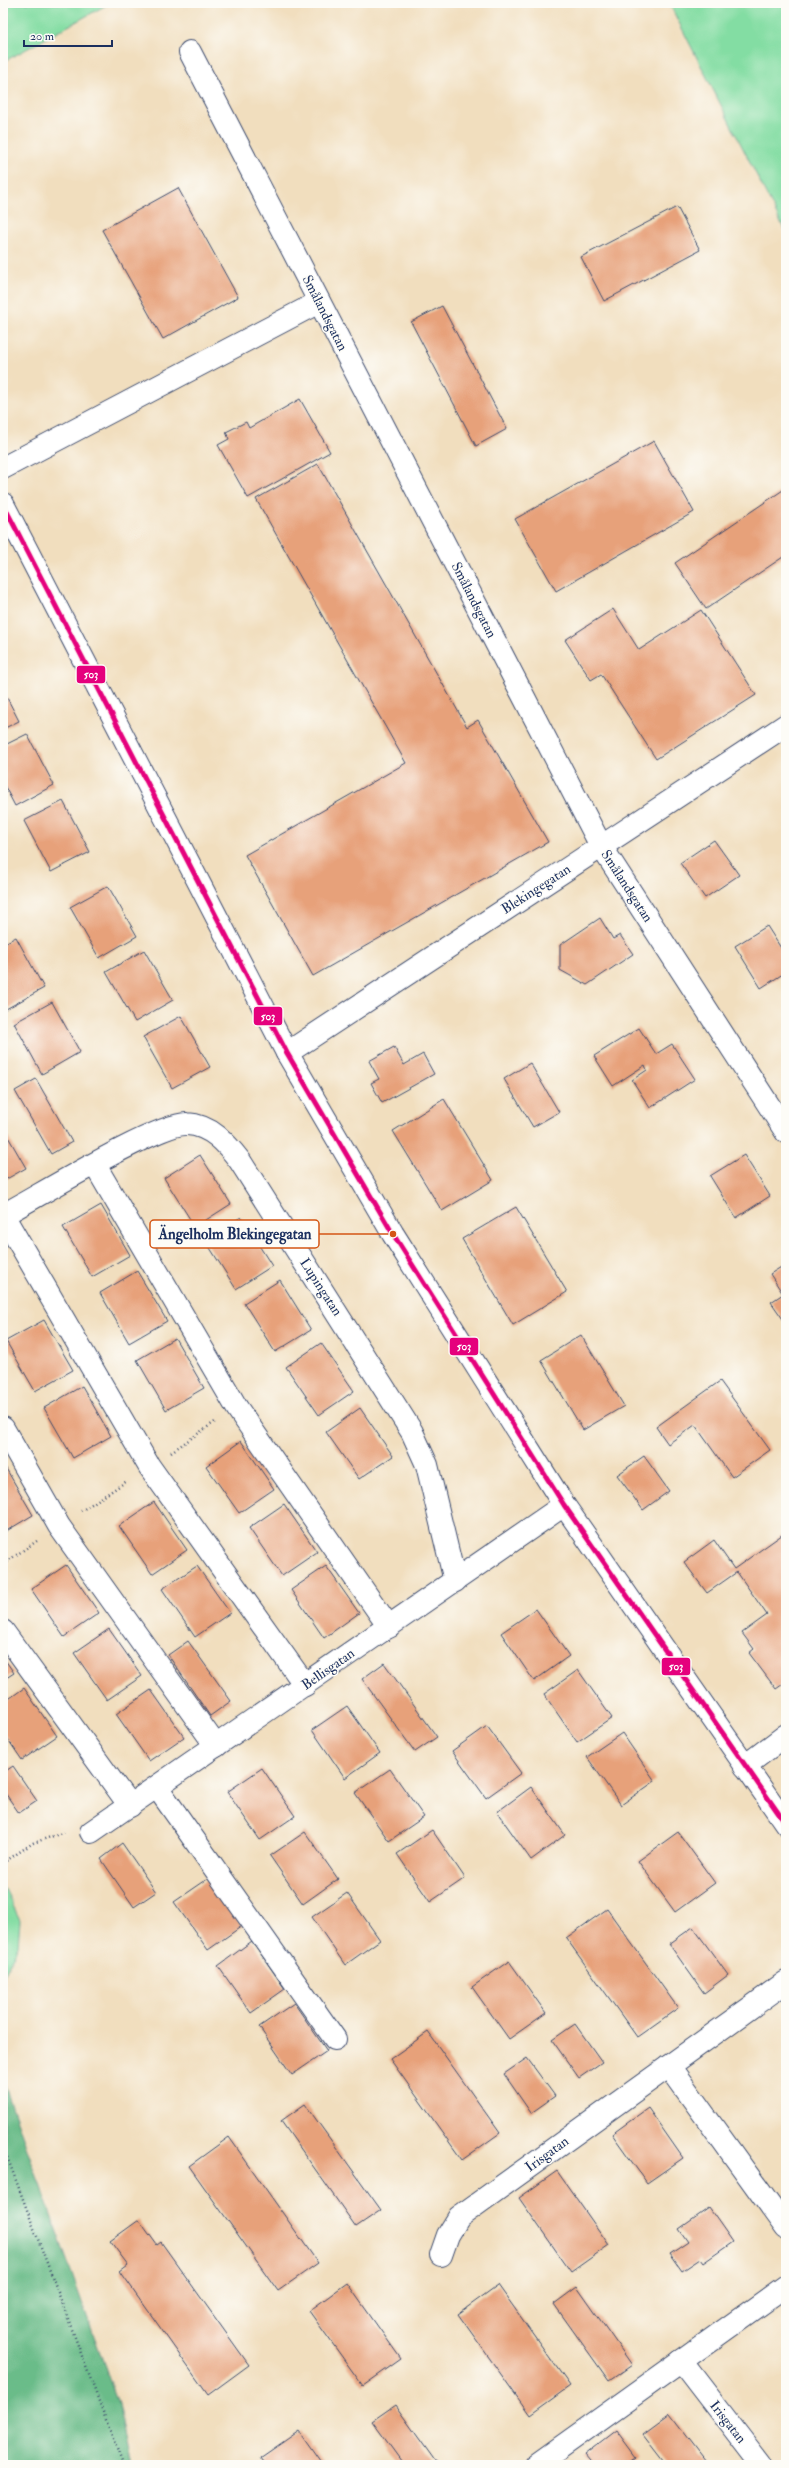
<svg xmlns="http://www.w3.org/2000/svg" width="789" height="2468" font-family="'IM FELL Double Pica',serif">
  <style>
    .green { fill: #83dda3; stroke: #4f8680 }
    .forest { fill: #6abc89; stroke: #427674 }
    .building { fill: #e7a17a }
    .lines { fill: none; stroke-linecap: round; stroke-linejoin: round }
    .minor-casing { stroke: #3b496c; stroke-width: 24 }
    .path { stroke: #3b496c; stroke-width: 2.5; stroke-dasharray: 1 3; stroke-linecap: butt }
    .minor { stroke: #fff; stroke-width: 22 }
    .bus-1-casing { stroke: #fdfcf7; stroke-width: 8 }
    .bus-1 { stroke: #e5007d; stroke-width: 5 }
    .labels { text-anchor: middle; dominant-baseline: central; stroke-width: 3; stroke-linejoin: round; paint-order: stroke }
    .street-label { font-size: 14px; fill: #1b2f5e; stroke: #fdfcf7 }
    .leader { fill: none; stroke: #d45514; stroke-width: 1.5 }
    .callout-dot { fill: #d45514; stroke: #fdfcf7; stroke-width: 1.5 }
    .callout { fill: #fdfcf7; stroke: #d45514; stroke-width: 1.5 }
    .callout-label { font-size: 15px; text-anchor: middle; font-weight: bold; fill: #1b2f5e }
    .line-badge { stroke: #fdfcf7; stroke-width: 1.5 }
    .badge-label { font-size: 11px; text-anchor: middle; font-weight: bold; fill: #fff }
  </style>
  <rect width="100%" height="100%" fill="#fdfcf7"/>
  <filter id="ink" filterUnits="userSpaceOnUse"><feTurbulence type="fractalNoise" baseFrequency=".025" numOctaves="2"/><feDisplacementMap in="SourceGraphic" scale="8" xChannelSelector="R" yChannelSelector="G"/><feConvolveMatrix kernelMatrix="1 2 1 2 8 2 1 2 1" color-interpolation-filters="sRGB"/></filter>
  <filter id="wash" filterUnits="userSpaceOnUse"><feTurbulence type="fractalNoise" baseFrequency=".012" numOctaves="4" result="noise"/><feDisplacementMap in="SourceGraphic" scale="16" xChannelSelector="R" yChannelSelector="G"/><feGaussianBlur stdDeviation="0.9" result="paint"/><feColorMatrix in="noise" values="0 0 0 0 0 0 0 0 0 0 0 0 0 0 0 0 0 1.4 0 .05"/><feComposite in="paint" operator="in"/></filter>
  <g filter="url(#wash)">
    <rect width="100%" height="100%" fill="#f1debe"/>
    <!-- green -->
    <g class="green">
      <path d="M3,3H110L3,62Z"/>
      <path d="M669,3H786V233Z"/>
      <path d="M5,1889L20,1920L18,1946L3,1977V1890Z"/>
    </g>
    <!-- forest -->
    <path class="forest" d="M3,2081L118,2403L131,2465H3Z"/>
    <g id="blocks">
      <!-- building -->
      <g class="building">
        <path d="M178,188L238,297L163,339L102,230Z"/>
        <path d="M677,207L700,250L604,301L581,257Z"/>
        <path d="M442,306L507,429L476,446L411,322Z"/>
        <path d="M300,399L330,452L248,498L218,445L229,439L226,432L246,422L249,428Z"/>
        <path d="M654,441L694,512L556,591L515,519Z"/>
        <path d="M318,464L467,727L478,720L548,842L313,976L245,855L406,763L256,499Z"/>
        <path d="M786,488V555L706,609L675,563Z"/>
        <path d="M613,609L639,650L701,610L756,695L656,759L601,674L591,680L565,640Z"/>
        <path d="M3,690L19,721L3,729Z"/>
        <path d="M27,734L54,785L15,806L3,783V746Z"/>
        <path d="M63,801L90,852L51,872L24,821Z"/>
        <path d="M714,840L739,875L705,898L680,863Z"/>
        <path d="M108,886L137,936L99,958L70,907Z"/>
        <path d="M600,918L613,939L620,935L633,954L587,985L560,970V945Z"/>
        <path d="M767,926L786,956V972L761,988L735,946Z"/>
        <path d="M16,937L44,988L6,1009L3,1004V944Z"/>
        <path d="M144,950L173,1000L135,1022L106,972Z"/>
        <path d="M52,1002L80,1052L42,1074L14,1023Z"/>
        <path d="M181,1016L210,1067L172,1088L143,1037Z"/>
        <path d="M639,1028L656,1054L672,1044L695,1079L650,1108L632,1080L647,1070L645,1065L613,1086L594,1056Z"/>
        <path d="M394,1047L404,1065L423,1054L434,1074L382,1103L371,1083L379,1079L369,1061Z"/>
        <path d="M530,1063L559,1112L533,1127L504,1079Z"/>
        <path d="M36,1079L72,1142L51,1154L15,1091Z"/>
        <path d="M444,1099L493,1180L442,1211L393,1131Z"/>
        <path d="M3,1128L26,1168L3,1181Z"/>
        <path d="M200,1155L231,1204L195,1227L164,1178Z"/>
        <path d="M744,1155L770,1196L736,1218L710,1176Z"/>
        <path d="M101,1205L130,1255L92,1277L63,1227Z"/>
        <path d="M516,1207L567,1292L513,1325L462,1239Z"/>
        <path d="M241,1217L272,1266L236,1289L205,1240Z"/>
        <path d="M786,1264V1321L785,1322L771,1302L783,1294L770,1274Z"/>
        <path d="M137,1271L167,1321L129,1343L100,1293Z"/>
        <path d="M280,1280L311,1330L275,1352L244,1303Z"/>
        <path d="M44,1320L73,1370L35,1391L6,1341Z"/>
        <path d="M581,1335L624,1406L583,1430L541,1360Z"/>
        <path d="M175,1338L204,1388L166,1410L137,1360Z"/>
        <path d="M321,1343L354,1391L319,1415L286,1367Z"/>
        <path d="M720,1381L770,1450L732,1477L695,1425L668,1444L656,1427Z"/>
        <path d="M82,1386L111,1436L73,1458L44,1408Z"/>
        <path d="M360,1408L393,1456L359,1479L326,1432Z"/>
        <path d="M241,1441L274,1489L239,1513L206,1466Z"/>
        <path d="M644,1456L669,1491L643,1510L617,1475Z"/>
        <path d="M4,1465L33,1515L3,1533V1466Z"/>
        <path d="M154,1502L187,1550L152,1574L119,1526Z"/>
        <path d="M284,1504L317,1552L282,1576L249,1528Z"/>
        <path d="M786,1532V1637L783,1639L786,1643V1682L776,1689L749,1653L754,1649L742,1633L767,1615L737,1572L707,1593L684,1562L714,1540L734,1569Z"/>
        <path d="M66,1565L99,1613L64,1637L31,1589Z"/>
        <path d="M197,1566L230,1613L195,1637L162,1589Z"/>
        <path d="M326,1566L359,1613L324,1638L291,1590Z"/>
        <path d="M536,1609L569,1656L534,1681L501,1633Z"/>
        <path d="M109,1629L142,1676L107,1700L74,1653Z"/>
        <path d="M188,1641L231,1701L210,1716L168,1655Z"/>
        <path d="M3,1657L14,1673L3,1680Z"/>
        <path d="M384,1663L437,1737L415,1752L362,1679Z"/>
        <path d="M578,1670L612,1718L577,1742L544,1694Z"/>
        <path d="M24,1688L57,1736L22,1760L3,1732V1703Z"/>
        <path d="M151,1690L184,1737L149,1761L116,1714Z"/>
        <path d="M347,1706L380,1753L345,1778L312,1730Z"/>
        <path d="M487,1726L521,1773L486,1798L452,1751Z"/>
        <path d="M622,1733L655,1781L621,1805L587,1757Z"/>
        <path d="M13,1766L37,1801L19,1813L3,1790V1773Z"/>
        <path d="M262,1768L295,1816L260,1840L227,1792Z"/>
        <path d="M390,1769L424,1817L389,1841L355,1793Z"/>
        <path d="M531,1787L565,1835L531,1860L497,1812Z"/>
        <path d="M432,1830L465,1878L430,1902L397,1854Z"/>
        <path d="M305,1832L338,1879L303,1904L270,1856Z"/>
        <path d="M678,1832L715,1883L675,1912L638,1861Z"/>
        <path d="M122,1843L156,1892L134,1907L101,1859Z"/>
        <path d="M209,1878L242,1926L208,1950L174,1902Z"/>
        <path d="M347,1893L380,1940L345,1965L312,1917Z"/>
        <path d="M607,1909L678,2008L637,2037L566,1938Z"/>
        <path d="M693,1927L728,1975L704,1993L669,1944Z"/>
        <path d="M252,1941L285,1989L251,2013L218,1966Z"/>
        <path d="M509,1961L546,2013L509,2039L472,1987Z"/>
        <path d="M294,2003L327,2051L292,2075L259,2027Z"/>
        <path d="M575,2024L602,2062L579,2078L552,2040Z"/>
        <path d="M428,2032L500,2133L462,2160L390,2059Z"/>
        <path d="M527,2058L555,2096L531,2113L504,2074Z"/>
        <path d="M305,2104L381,2210L356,2227L281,2121Z"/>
        <path d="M648,2108L683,2158L647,2183L612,2134Z"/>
        <path d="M229,2137L318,2263L278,2291L189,2166Z"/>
        <path d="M557,2171L609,2245L571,2272L519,2198Z"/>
        <path d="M709,2208L733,2242L703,2263L700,2259L682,2271L670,2254L688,2242L679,2229Z"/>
        <path d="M139,2220L157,2245L161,2242L249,2365L208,2395L120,2271L128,2265L110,2241Z"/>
        <path d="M347,2283L401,2359L363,2386L309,2311Z"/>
        <path d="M498,2285L570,2386L530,2415L458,2314Z"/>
        <path d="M577,2287L632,2365L609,2381L554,2304Z"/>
        <path d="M395,2405L438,2465H404L372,2421Z"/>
        <path d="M670,2414L709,2465H667L643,2434Z"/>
        <path d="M616,2430L636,2457L625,2465H594L585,2454Z"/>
        <path d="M299,2431L323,2465H265L260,2458Z"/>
      </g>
    </g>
  </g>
  <g filter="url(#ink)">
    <use href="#blocks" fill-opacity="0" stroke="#3b496c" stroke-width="1"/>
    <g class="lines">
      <!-- minor casing -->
      <g class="minor-casing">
        <g id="minor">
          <path d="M190,52L601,846L786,1132"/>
          <path d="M3,468L319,302"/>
          <path d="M3,504L287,1053L393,1234L564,1505L786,1824"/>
          <path d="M287,1053L786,725"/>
          <path d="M95,1165L237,1408L389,1627"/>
          <path d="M3,1215C35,1198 159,1122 187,1124C211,1125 227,1144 240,1161L412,1432L427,1465L455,1581"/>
          <path d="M3,1215L149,1466L305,1685"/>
          <path d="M3,1428L59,1526L216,1746"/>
          <path d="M3,1631L130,1806"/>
          <path d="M745,1766L786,1735"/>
          <path d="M157,1787L335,2039"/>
          <path d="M91,1832L564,1505"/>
          <path d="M669,2066L786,2228"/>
          <path d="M441,2255L448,2235L459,2217L786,1982"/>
          <path d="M681,2361L761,2465"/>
          <path d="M536,2465L786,2286"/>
        </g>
      </g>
      <!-- path -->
      <g class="path">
        <path d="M171,1452L215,1422"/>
        <path d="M81,1511L127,1481"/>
        <path d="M3,1564L37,1541"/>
        <path d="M3,1863L33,1843L65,1832"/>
        <path d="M3,2146L123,2465"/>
      </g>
      <!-- minor -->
      <use href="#minor" class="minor"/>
      <!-- bus-1 casing -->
      <g class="bus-1-casing">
        <path id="bus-1" d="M3,504L287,1053L393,1234L564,1505L786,1824"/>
      </g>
      <!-- bus-1 -->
      <use href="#bus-1" class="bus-1"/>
    </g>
  </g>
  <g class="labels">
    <!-- street labels -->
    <g class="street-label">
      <text transform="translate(325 313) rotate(63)">Smålandsgatan</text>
      <text transform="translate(474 600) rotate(63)">Smålandsgatan</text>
      <text transform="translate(627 886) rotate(57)">Smålandsgatan</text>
      <text transform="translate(536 889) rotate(-33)">Blekingegatan</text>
      <text transform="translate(321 1287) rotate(57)">Lupingatan</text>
      <text transform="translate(328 1669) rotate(-35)">Bellisgatan</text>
      <text transform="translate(547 2154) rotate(-36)">Irisgatan</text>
      <text transform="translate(728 2422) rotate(52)">Irisgatan</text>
    </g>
  </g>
  <!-- callouts -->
  <path class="leader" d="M393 1234L319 1234"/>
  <circle class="callout-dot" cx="393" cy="1234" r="4"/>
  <rect class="callout" x="150" y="1220" width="169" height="28" rx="4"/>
  <g class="callout-label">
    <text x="235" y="1239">Ängelholm Blekingegatan</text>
  </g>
  <g class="line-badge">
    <rect x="76" y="665" width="30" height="19" rx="4" fill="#e5007d"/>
    <rect x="253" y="1006" width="30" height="20" rx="4" fill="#e5007d"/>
    <rect x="449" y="1337" width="30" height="19" rx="4" fill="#e5007d"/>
    <rect x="661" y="1657" width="30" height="19" rx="4" fill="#e5007d"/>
  </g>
  <g class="badge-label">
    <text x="91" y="678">503</text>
    <text x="268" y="1020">503</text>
    <text x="464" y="1350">503</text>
    <text x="676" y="1670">503</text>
  </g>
  <!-- margin -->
  <rect width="789" height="2468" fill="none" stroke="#fdfcf7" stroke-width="16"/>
  <!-- scale -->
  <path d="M24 40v6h88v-6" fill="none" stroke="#1b2f5e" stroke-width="2"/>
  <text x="30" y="40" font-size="12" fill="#1b2f5e" stroke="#fdfcf7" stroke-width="3" paint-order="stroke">20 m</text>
</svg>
